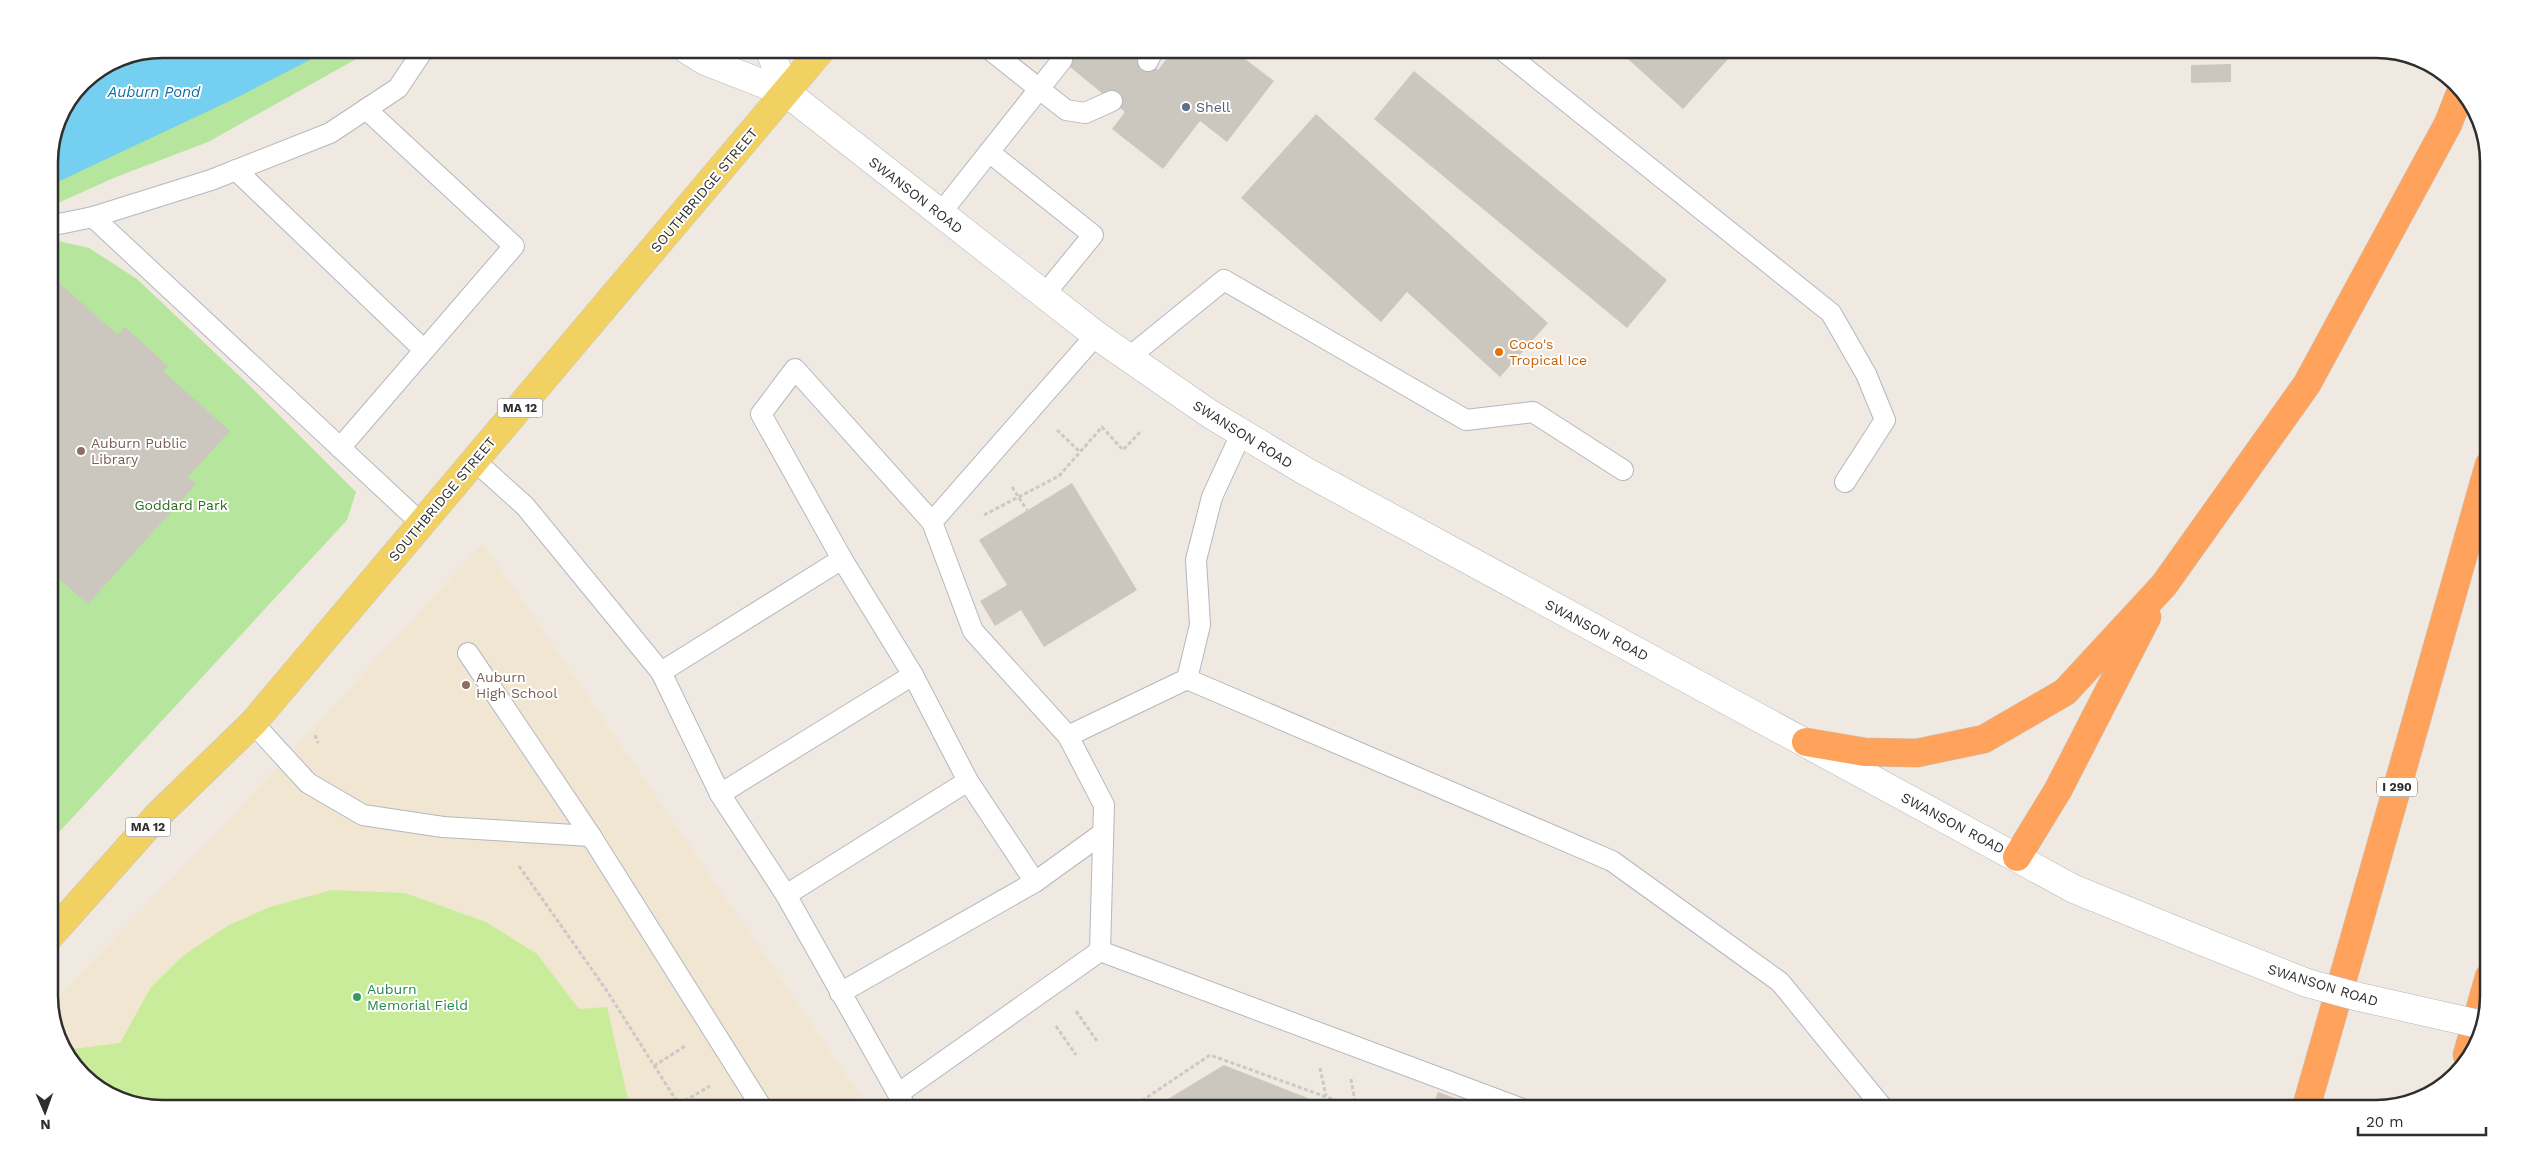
<svg xmlns="http://www.w3.org/2000/svg" width="2538" height="1157" font-family="'Work Sans',sans-serif">
  <style>
    .education { fill: #f0e6d1 }
    .green { fill: #b6e59e }
    .pitch { fill: #c9ec9a }
    .water { fill: #75cff0 }
    .building { fill: #cbc7bf }
    .lines { fill: none; stroke-linecap: round; stroke-linejoin: round }
    .lane-casing { stroke: #b4b7c1; stroke-width: 22 }
    .secondary-casing { stroke: #b4b7c1; stroke-width: 29 }
    .primary-casing { stroke: #c9c9c9; stroke-width: 29 }
    .highway-casing { stroke: #c9c9c9; stroke-width: 29 }
    .path { stroke: #c9c9c9; stroke-width: 3; stroke-dasharray: 4 2.5; stroke-linecap: butt }
    .lane { stroke: #fff; stroke-width: 20 }
    .secondary { stroke: #fff; stroke-width: 28 }
    .primary { stroke: #f2d163; stroke-width: 28 }
    .highway { stroke: #ffa35c; stroke-width: 28 }
    .secondary-bridge-casing { stroke: #b4b7c1; stroke-width: 29; stroke-linecap: butt }
    .secondary-bridge { stroke: #fff; stroke-width: 28 }
    .service-dot { fill: #5c6f8a; stroke: #fff; stroke-width: 2 }
    .food-dot { fill: #e8710a; stroke: #fff; stroke-width: 2 }
    .education-dot { fill: #8d6e63; stroke: #fff; stroke-width: 2 }
    .leisure-dot { fill: #2e9e5b; stroke: #fff; stroke-width: 2 }
    .labels { text-anchor: middle; dominant-baseline: central; stroke-width: 4; stroke-linejoin: round; paint-order: stroke }
    .shield { fill: #fff; stroke: #6d6d6d; stroke-width: 1 }
    .shield-label { font-size: 12px; font-weight: bold; fill: #2e2e2e }
    .service-label { font-size: 14px; fill: #4e5e75; stroke: #fff; text-anchor: start }
    .street-label { font-size: 14px; fill: #2e2e2e; stroke: #fff }
    .food-label { font-size: 14px; fill: #c56008; stroke: #fff; text-anchor: start }
    .education-label { font-size: 14px; fill: #785e54; stroke: #fff; text-anchor: start }
    .park-label { font-size: 14px; fill: #2c6e1b; stroke: #fff }
    .leisure-label { font-size: 14px; fill: #27864d; stroke: #fff; text-anchor: start }
    .water-label { font-size: 15px; font-style: italic; fill: #0d6fa3; stroke: #fff }
    .rim { fill: none; stroke: #2e2e2e; stroke-width: 2.5 }
  </style>
  <rect width="100%" height="100%" fill="#efe9e1"/>
  <!-- education -->
  <path class="education" d="M483,543L869,1108H162L118,1100L68,1058L50,1005L223,826Z"/>
  <!-- green -->
  <g class="green">
    <path d="M162,49H374L208,142L116,177L49,207V155L57,118L82,82L119,57Z"/>
    <path d="M49,239L89,248L137,279L250,386L356,492L347,520L49,843Z"/>
  </g>
  <!-- pitch -->
  <path class="pitch" d="M332,890L405,893L486,922L537,954L579,1009L607,1007L630,1108H162L118,1100L68,1058L65,1050L120,1043L151,987L184,955L229,925L270,907Z"/>
  <!-- water -->
  <path class="water" d="M162,49H331L236,98L49,186V155L57,118L81,82L143,53Z"/>
  <!-- building -->
  <g class="building">
    <path d="M1048,49H1133L1158,70L1174,49H1232L1274,81L1227,142L1200,121L1163,169L1112,129L1125,112Z"/>
    <path d="M1617,49H1719L1729,58L1683,109Z"/>
    <path d="M2231,64V82L2191,83V65Z"/>
    <path d="M1414,71L1667,280L1627,328L1374,119Z"/>
    <path d="M1316,114L1548,323L1500,377L1407,292L1381,322L1241,198Z"/>
    <path d="M49,274L118,335L125,327L168,366L163,371L230,431L188,477L196,484L88,604L49,570Z"/>
    <path d="M1072,483L1137,590L1044,647L1021,610L995,626L980,601L1007,585L979,540Z"/>
    <path d="M1224,1065L1333,1108H1153Z"/>
    <path d="M1438,1092L1483,1108H1432Z"/>
  </g>
  <g class="lines">
    <!-- lane casing -->
    <g class="lane-casing">
      <g id="lane">
        <path d="M989,49L1066,110L1085,113L1112,101"/>
        <path d="M1501,49L1831,313L1866,374L1885,420L1845,482"/>
        <path d="M1148,61L1154,49"/>
        <path d="M989,152L1093,235L1044,295"/>
        <path d="M236,170L424,350"/>
        <path d="M940,214L1062,60"/>
        <path d="M93,217L422,524"/>
        <path d="M49,226L93,217L211,180L330,133L398,88L424,49"/>
        <path d="M1096,335L932,522L973,631L1068,736L1187,679L1200,625L1196,560L1212,497L1241,434"/>
        <path d="M1128,358L1224,280L1466,420L1533,412L1623,470"/>
        <path d="M340,448L514,246L366,109"/>
        <path d="M475,461L525,506L661,672L720,794L786,895L906,1108"/>
        <path d="M932,522L795,369L761,414L842,559L913,675L968,781L1035,882"/>
        <path d="M468,653L591,836L762,1108"/>
        <path d="M661,672L842,559"/>
        <path d="M1187,679L1612,861L1780,982L1883,1108"/>
        <path d="M253,723L308,783L363,815L443,827L591,836"/>
        <path d="M720,794L913,675"/>
        <path d="M786,895L968,781"/>
        <path d="M1100,951L1520,1108"/>
        <path d="M840,993L1035,882L1103,833"/>
        <path d="M899,1093L1100,951L1104,805L1068,736"/>
      </g>
    </g>
    <!-- secondary casing -->
    <g class="secondary-casing">
      <g id="secondary">
        <path d="M686,49L705,61L787,93L1096,335L1210,414L1305,471L2074,889L2204,942"/>
        <path d="M769,49L787,93"/>
      </g>
    </g>
    <!-- primary casing -->
    <g class="primary-casing">
      <path id="primary" d="M49,937L158,815L253,723L822,49"/>
    </g>
    <!-- highway casing -->
    <g class="highway-casing">
      <g id="highway">
        <path d="M1806,742L1865,752L1917,753L1984,739L2065,692L2164,585L2307,384L2448,124L2461,91"/>
        <path d="M2017,857L2058,790L2147,617"/>
        <path d="M2467,1055L2489,977"/>
        <path d="M2306,1108L2489,465"/>
      </g>
    </g>
    <!-- path -->
    <g class="path">
      <path d="M1057,430L1080,452"/>
      <path d="M1012,487L1027,510"/>
      <path d="M984,515L1059,476L1102,427L1123,450L1142,430"/>
      <path d="M315,735L318,743"/>
      <path d="M519,866L605,988L681,1108"/>
      <path d="M1076,1011L1097,1041"/>
      <path d="M1056,1026L1076,1055"/>
      <path d="M654,1066L685,1046"/>
      <path d="M1320,1068L1326,1096"/>
      <path d="M1351,1079L1356,1107"/>
      <path d="M679,1104L710,1086"/>
      <path d="M1131,1108L1210,1055L1357,1108"/>
    </g>
    <!-- lane -->
    <use href="#lane" class="lane"/>
    <!-- secondary -->
    <use href="#secondary" class="secondary"/>
    <!-- primary -->
    <use href="#primary" class="primary"/>
    <!-- highway -->
    <use href="#highway" class="highway"/>
    <!-- secondary-bridge casing -->
    <g class="secondary-bridge-casing">
      <path id="secondary-bridge" d="M2204,942L2307,983L2355,996L2483,1025"/>
    </g>
    <!-- secondary-bridge -->
    <use href="#secondary-bridge" class="secondary-bridge"/>
  </g>
  <!-- markers -->
  <circle class="service-dot" cx="1186" cy="107" r="5"/>
  <circle class="food-dot" cx="1499" cy="352" r="5"/>
  <g class="education-dot">
    <circle cx="81" cy="451" r="5"/>
    <circle cx="466" cy="685" r="5"/>
  </g>
  <circle class="leisure-dot" cx="357" cy="997" r="5"/>
  <g class="labels">
    <!-- shield labels -->
    <g class="shield">
      <rect x="497.5" y="398.5" width="45" height="19" rx="4"/>
      <rect x="2377" y="777.5" width="40" height="19" rx="4"/>
      <rect x="125.5" y="817.5" width="45" height="19" rx="4"/>
    </g>
    <g class="shield-label">
      <text x="520" y="408">MA 12</text>
      <text x="2397" y="787">I 290</text>
      <text x="148" y="827">MA 12</text>
    </g>
    <!-- service labels -->
    <g class="service-label">
      <text x="1196" y="107">Shell</text>
    </g>
    <!-- street labels -->
    <g class="street-label">
      <text transform="translate(704 190) rotate(-50)">SOUTHBRIDGE STREET</text>
      <text transform="translate(916 195) rotate(38)">SWANSON ROAD</text>
      <text transform="translate(1243 434) rotate(32)">SWANSON ROAD</text>
      <text transform="translate(442 499) rotate(-50)">SOUTHBRIDGE STREET</text>
      <text transform="translate(1597 630) rotate(28)">SWANSON ROAD</text>
      <text transform="translate(1953 823) rotate(28)">SWANSON ROAD</text>
      <text transform="translate(2323 985) rotate(17)">SWANSON ROAD</text>
    </g>
    <!-- food labels -->
    <g class="food-label">
      <text x="1509" y="344">Coco's<tspan x="1509" dy="16">Tropical Ice</tspan></text>
    </g>
    <!-- education labels -->
    <g class="education-label">
      <text x="91" y="443">Auburn Public<tspan x="91" dy="16">Library</tspan></text>
      <text x="476" y="677">Auburn<tspan x="476" dy="16">High School</tspan></text>
    </g>
    <!-- park labels -->
    <g class="park-label">
      <text x="181" y="505">Goddard Park</text>
    </g>
    <!-- leisure labels -->
    <g class="leisure-label">
      <text x="367" y="989">Auburn<tspan x="367" dy="16">Memorial Field</tspan></text>
    </g>
    <!-- water labels -->
    <g class="water-label">
      <text x="154" y="92">Auburn Pond</text>
    </g>
  </g>
  <!-- crop -->
  <path d="M0 0H2538V1157H0ZM162 58H2376A104 104 0 0 1 2480 162V996A104 104 0 0 1 2376 1100H162A104 104 0 0 1 58 996V162A104 104 0 0 1 162 58Z" fill="#fff" fill-rule="evenodd"/>
  <path class="rim" d="M162 58H2376A104 104 0 0 1 2480 162V996A104 104 0 0 1 2376 1100H162A104 104 0 0 1 58 996V162A104 104 0 0 1 162 58Z"/>
  <!-- north arrow -->
  <g transform="translate(45 1112) rotate(178)" stroke="#ffffff" stroke-width="4" paint-order="stroke">
  <path d="M0-4L9 19L0 12L-9 19Z" fill="#2e2e2e"/>
  <text y="-8" font-size="14" font-weight="bold" text-anchor="middle" fill="#2e2e2e">N</text>
  </g>
  <!-- scale -->
  <path d="M2358 1127v8h128v-8" fill="none" stroke="#2e2e2e" stroke-width="2.5"/>
  <text x="2366" y="1127" font-size="15" fill="#2e2e2e" stroke="#ffffff" stroke-width="4" paint-order="stroke">20 m</text>
</svg>
